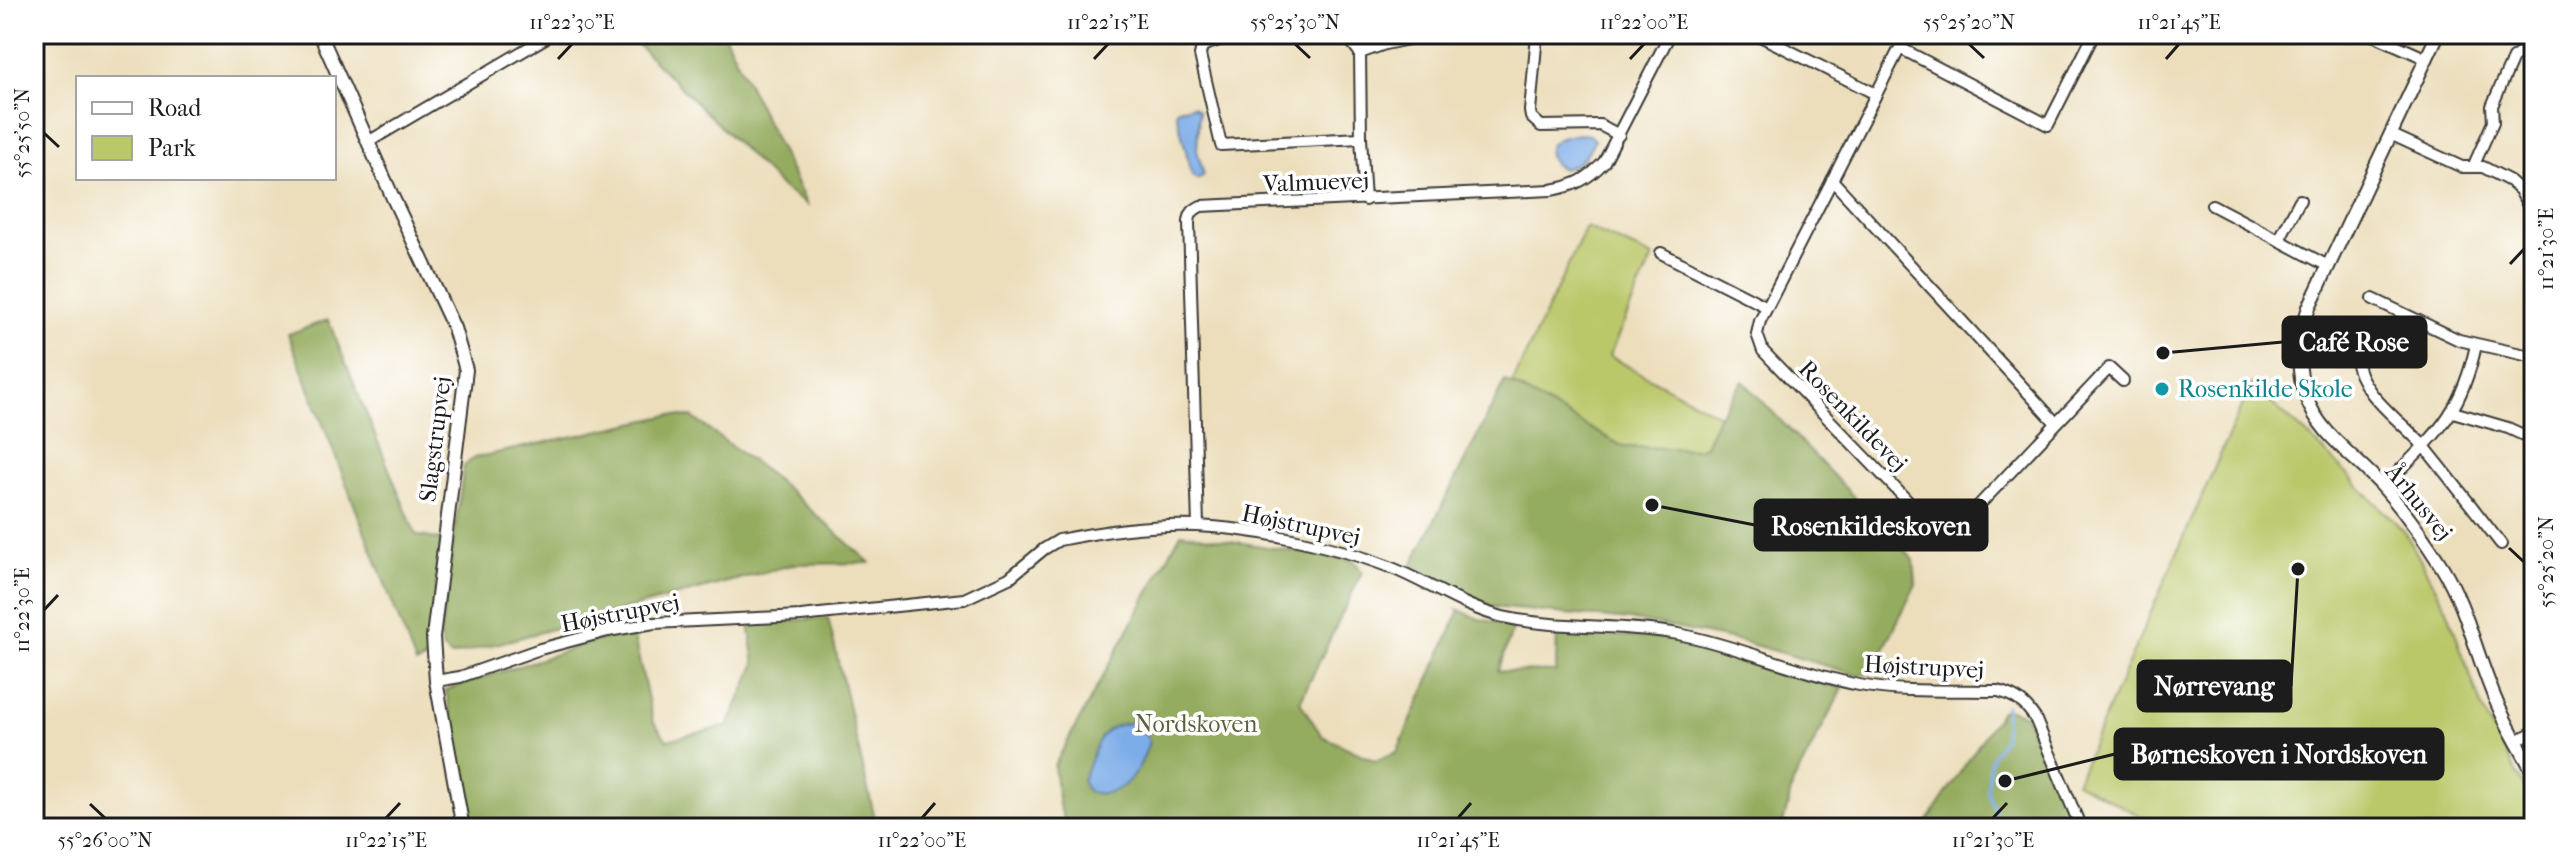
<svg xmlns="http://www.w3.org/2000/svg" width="2568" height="862" font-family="'IM FELL French Canon',serif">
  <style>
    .green { fill: #bbc86a; stroke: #6c7243; stroke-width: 2 }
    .forest { fill: #94ac5e; stroke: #58643d; stroke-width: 2 }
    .water { fill: #7dade8; stroke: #4c6482; stroke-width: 2 }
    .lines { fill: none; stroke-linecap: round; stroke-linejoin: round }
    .stream { stroke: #7dade8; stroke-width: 3 }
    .minor-casing { stroke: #3b3934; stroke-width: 14 }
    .tertiary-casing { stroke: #3b3934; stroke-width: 16 }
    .minor { stroke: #fff; stroke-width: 10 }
    .tertiary { stroke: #fff; stroke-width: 12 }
    .ticks { fill: none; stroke: #1c1c1c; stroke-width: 3 }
    .culture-dot { fill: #0f9aa8; stroke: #fff; stroke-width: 3 }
    .labels { text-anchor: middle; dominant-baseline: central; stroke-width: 7; stroke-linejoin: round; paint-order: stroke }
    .street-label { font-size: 24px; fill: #1c1c1c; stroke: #fff }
    .culture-label { font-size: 24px; fill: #0d838f; stroke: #fff; text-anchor: start }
    .park-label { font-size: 24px; fill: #5c613b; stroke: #fff }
    .leader { fill: none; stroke: #1c1c1c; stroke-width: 3 }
    .callout-dot { fill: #1c1c1c; stroke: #fff; stroke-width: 3 }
    .callout { fill: #1c1c1c; stroke: #1c1c1c; stroke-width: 3 }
    .callout-label { font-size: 26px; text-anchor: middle; font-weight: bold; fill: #fff }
    .neatline { fill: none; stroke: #1c1c1c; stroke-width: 3 }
    .ticks-label { font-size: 20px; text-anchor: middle; fill: #1c1c1c }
  </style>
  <rect width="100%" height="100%" fill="#fff"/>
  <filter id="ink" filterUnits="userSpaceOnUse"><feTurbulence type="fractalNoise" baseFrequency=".0125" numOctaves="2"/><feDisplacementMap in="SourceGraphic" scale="16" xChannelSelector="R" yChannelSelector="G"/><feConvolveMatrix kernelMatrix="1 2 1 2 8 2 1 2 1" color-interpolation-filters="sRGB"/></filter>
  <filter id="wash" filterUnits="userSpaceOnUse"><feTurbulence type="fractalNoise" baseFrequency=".006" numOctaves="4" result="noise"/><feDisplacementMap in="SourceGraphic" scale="32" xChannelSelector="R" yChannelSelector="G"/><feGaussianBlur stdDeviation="1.8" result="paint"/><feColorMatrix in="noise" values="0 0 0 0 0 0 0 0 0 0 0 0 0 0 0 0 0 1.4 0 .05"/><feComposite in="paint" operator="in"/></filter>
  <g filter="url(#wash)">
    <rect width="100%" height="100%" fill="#ecdebb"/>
    <!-- green -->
    <g class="green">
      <path d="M1586,227L1653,257L1609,356L1719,415L1705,446L1698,449L1624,447L1512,384Z"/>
      <path d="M2251,385L2312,439L2405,532L2446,607L2483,711L2534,806V828H2163L2076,782Z"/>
    </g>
    <!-- forest -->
    <g class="forest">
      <path d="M627,34H724L807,205L782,188Z"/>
      <path d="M328,320L416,535L441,540L428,658L416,664L288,334Z"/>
      <path d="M1505,381L1624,447L1698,449L1705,446L1719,415L1743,381L1914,560L1916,584L1872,673L1858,675L1740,641L1640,621L1493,607L1411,567Z"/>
      <path d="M670,415L692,417L777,480L870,563L795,564L451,656L443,649L440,637L464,466L474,458Z"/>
      <path d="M1181,533L1354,561L1362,572L1300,702L1322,736L1375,761L1397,752L1459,612L1457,609L1479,619L1514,626L1498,671L1556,672L1557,632L1674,639L1843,688L1793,783L1782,828H1078L1065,821L1059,805L1054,766Z"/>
      <path d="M828,618L877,828H472L446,690L632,629L653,721L667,740L728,726L755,665L749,623Z"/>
      <path d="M2006,709L2024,714L2036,734L2075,828H1923L2001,711Z"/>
    </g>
    <!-- water -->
    <g class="water">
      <path d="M1193,106L1199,111L1197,150L1204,175L1197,179L1192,175L1176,112L1178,109Z"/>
      <path d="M1580,134L1589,135L1594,140C1587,156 1580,164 1563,169C1549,163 1541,147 1559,139C1565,136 1574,135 1580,134Z"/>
      <path d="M1139,722L1149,741C1140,772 1124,800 1088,792L1082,780C1099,745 1094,724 1139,722Z"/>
    </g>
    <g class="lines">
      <!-- stream -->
      <path class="stream" d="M1998,820L1987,791L1991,758L2004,737L2006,705"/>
    </g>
  </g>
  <g filter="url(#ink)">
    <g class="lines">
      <!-- minor casing -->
      <g class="minor-casing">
        <g id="minor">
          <path d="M1237,34L1202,46L1200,55L1221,145L1361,138"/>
          <path d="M1345,34L1360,53"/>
          <path d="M1537,34L1530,111L1531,117L1541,126L1600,125L1619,135"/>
          <path d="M1756,34L1876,94"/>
          <path d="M1907,34L1760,321L1757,334L1763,351L1925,519C1938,527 1950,528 1964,521L2109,368L2123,381"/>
          <path d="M2371,34L2427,59"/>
          <path d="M1900,48L2048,125L2094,34"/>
          <path d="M2390,134L2462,167H2483L2510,181L2520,190L2534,217"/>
          <path d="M368,142L552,34"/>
          <path d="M2473,167L2493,122L2492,106L2513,58L2522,52L2534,53"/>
          <path d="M1832,180L2056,423"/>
          <path d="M1365,200L1361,138L1360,53L1385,44L1432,34"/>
          <path d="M2212,205L2328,266"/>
          <path d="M2279,240L2300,200"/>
          <path d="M1661,253L1767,307"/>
          <path d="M2373,299L2459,340L2534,357"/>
          <path d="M2371,349L2356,358C2359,395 2405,423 2427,450C2452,481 2477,513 2501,544"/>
          <path d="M2453,412L2508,428L2534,440"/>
          <path d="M2383,487C2433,436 2460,419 2476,345"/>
          <path d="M1198,526L1189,222C1190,213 1193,210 1201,206L1551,190C1575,186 1588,179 1604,162L1670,34"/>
          <path d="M436,681L460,677L540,649L608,631L654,623L801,616L964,599L1009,578L1044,549L1059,540C1103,531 1152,524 1197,526C1253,528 1335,546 1387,566C1426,581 1462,607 1503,617C1560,630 1621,623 1678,634C1740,646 1798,673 1859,685C1904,693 1953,690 1998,691C2016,696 2025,703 2035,718L2081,828"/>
          <path d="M2516,741L2534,732"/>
        </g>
      </g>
      <!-- tertiary casing -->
      <g class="tertiary-casing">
        <g id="tertiary">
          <path d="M320,34L393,198L454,328L466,370L433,637L436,681L463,828"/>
          <path d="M2438,34L2309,307C2299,336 2295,367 2306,397C2320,436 2358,458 2385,489C2406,513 2425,540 2442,567C2465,604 2474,646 2490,686C2501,716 2518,744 2534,773"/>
        </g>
      </g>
      <!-- minor -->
      <use href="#minor" class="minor"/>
      <!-- tertiary -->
      <use href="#tertiary" class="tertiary"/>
    </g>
  </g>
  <!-- ticks -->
  <path class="ticks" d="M1295,44L1310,58M1969,44L1984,58M558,59L572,44M1094,59L1108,44M1630,59L1644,44M2166,59L2179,44M44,133L59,147M2510,264L2524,249M2509,548L2524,562M44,610L58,595M90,804L105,818M386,818L400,803M922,818L935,803M1458,818L1471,803M1993,818L2007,803"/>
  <!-- markers -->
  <circle class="culture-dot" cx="2162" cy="389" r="8"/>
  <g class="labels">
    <!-- street labels -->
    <g class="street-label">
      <text transform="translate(1316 182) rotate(-2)">Valmuevej</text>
      <text transform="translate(1853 416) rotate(46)">Rosenkildevej</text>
      <text transform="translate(435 439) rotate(-83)">Slagstrupvej</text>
      <text transform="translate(2419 502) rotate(51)">Århusvej</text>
      <text transform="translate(1301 525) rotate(12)">Højstrupvej</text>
      <text transform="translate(620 613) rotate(-11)">Højstrupvej</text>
      <text transform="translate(1924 667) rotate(3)">Højstrupvej</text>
    </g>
    <!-- culture labels -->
    <g class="culture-label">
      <text x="2178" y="389">Rosenkilde Skole</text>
    </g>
    <!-- park labels -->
    <g class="park-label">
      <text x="1196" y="724">Nordskoven</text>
    </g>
  </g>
  <!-- callouts -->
  <path class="leader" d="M2163 353L2283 342M1652 505L1755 525M2298 569L2291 686M2005 781L2115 754"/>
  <g class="callout-dot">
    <circle cx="2163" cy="353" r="8"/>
    <circle cx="1652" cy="505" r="8"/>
    <circle cx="2298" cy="569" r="8"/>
    <circle cx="2005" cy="781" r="8"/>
  </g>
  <g class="callout">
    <rect x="2283" y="317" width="143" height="50" rx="8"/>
    <rect x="1755" y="500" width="232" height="50" rx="8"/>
    <rect x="2138" y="661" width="153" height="50" rx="8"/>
    <rect x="2115" y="729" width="328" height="50" rx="8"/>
  </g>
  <g class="callout-label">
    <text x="2354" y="351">Café Rose</text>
    <text x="1871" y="535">Rosenkildeskoven</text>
    <text x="2214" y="695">Nørrevang</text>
    <text x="2279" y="763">Børneskoven i Nordskoven</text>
  </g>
  <!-- margin -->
  <rect width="2568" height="862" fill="none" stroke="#fff" stroke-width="88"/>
  <!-- legend -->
  <rect x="76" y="76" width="260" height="104" fill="#ffffff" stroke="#a4a4a4" stroke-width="2"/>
  <rect x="92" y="102" width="40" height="12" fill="#ffffff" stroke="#a4a4a4" stroke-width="2"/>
  <text x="148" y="116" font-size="24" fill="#1c1c1c">Road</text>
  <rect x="92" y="136" width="40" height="24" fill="#bbc86a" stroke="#a4a4a4" stroke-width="2"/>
  <text x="148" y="156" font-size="24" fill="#1c1c1c">Park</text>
  <rect x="44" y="44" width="2480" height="774" class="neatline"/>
  <g class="ticks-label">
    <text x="572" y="29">11°22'30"E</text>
    <text x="1108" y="29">11°22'15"E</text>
    <text x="1295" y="29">55°25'30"N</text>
    <text x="1644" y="29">11°22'00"E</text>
    <text x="1969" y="29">55°25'20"N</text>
    <text x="2179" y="29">11°21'45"E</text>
    <text transform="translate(22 133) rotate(-90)" y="7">55°25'50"N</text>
    <text transform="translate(2546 249) rotate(-90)" y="7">11°21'30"E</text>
    <text transform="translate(2546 562) rotate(-90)" y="7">55°25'20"N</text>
    <text transform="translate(22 610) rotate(-90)" y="7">11°22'30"E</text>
    <text x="105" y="847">55°26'00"N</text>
    <text x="386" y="847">11°22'15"E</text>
    <text x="922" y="847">11°22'00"E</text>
    <text x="1458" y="847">11°21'45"E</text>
    <text x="1993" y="847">11°21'30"E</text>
  </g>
</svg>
